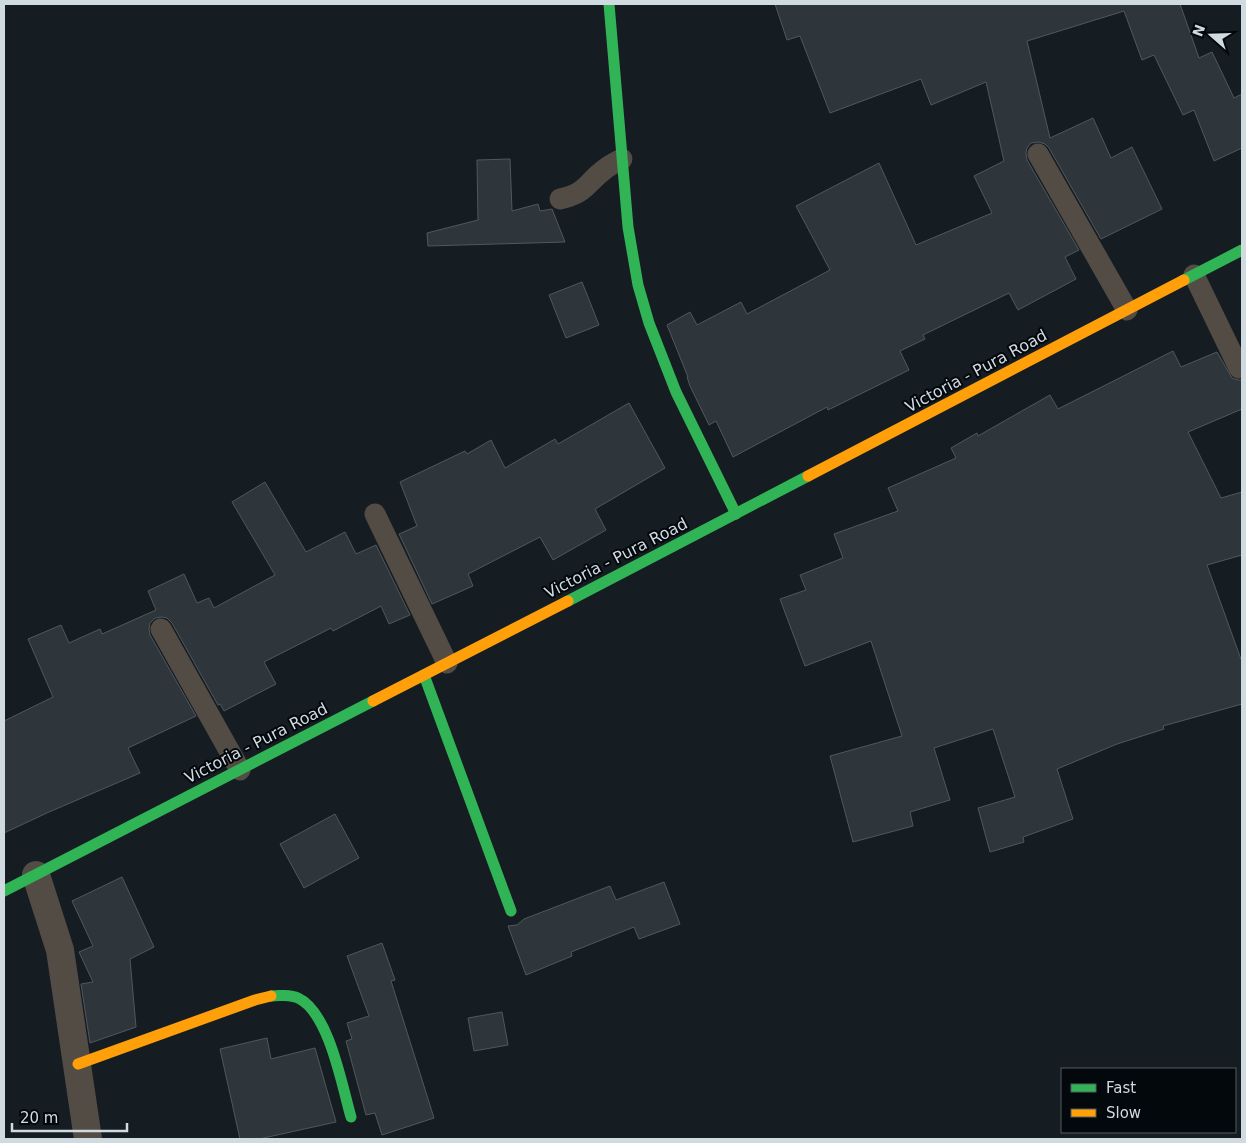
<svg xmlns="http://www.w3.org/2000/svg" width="1246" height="1143" font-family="'DejaVu Sans',sans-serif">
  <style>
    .building { fill: #2f363b; stroke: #51585d }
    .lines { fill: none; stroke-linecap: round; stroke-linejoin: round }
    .lane { stroke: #534c45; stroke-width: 21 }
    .street { stroke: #534c45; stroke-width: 28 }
    .fast { stroke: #30b455; stroke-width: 11 }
    .slow { stroke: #ff9f0a; stroke-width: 11 }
    .labels { text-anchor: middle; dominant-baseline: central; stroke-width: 4; stroke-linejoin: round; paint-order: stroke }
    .street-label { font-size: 16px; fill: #d0dae1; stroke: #03080c }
  </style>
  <rect width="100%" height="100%" fill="#151d23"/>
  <!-- building -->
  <g class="building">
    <path d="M775,4H1180L1199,58L1212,52L1234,98L1242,94V148L1214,161L1194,110L1183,115L1154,55L1142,60L1124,11L1027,41L1050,138L1093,118L1111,158L1132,147L1162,209L1101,239L1049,148L1045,144L1039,142L1031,143L1027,148L1026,153L1027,160L1079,250L1065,257L1076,279L1018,310L1009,293L923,335L925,339L900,351L909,370L828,410L827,407L733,457L716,421L709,425L690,386L687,377H688L667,325L690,312L697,325L741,302L747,314L830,270L796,206L879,163L916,245L992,213L974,176L1004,161L986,82L931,105L921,79L830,113L800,36L787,40Z"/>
    <path d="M510,159L512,211L538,204L540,211L552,209L565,242L428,246L427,233L478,220L477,160Z"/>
    <path d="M582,282L599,325L566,338L549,295Z"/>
    <path d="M1173,351L1181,367L1217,352L1232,378L1238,380H1242V409L1188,432L1221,498L1242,492V555L1207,565L1242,662V704L1163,726L1164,729L1117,744L1057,769L1073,819L1023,837L1024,842L990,852L978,808L1015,797L993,729L934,748L950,800L910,812L913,826L853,842L830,756L902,736L871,641L805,666L780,599L806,590L800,575L843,558L834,534L898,511L888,488L956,458L951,448L977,433L978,436L1050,395L1058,409Z"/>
    <path d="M629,403L665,468L595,509L606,530L553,560L540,537L468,574L473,586L432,604L399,534L417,526L400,482L465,451L467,454L491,440L505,468L555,439L558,444Z"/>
    <path d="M265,482L306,552L345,532L356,554L376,545L410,615L389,624L381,606L333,631L331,628L264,662L276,684L224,711L220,704L218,705L172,623L167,618L162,617L155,618L150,623L149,629L150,635L196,716L128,748L140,773L49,812L4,833V721L53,697L28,639L61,625L69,643L100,629L102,634L156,610L148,591L184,574L197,603L209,598L214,608L275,575L232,502Z"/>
    <path d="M335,814L359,858L304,888L280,844Z"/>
    <path d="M122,877L154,947L130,959L136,1027L90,1043L81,984L93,982L79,952L93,946L72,901Z"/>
    <path d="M664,882L680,924L639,939L634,927L571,952L572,956L526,975L508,926L517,925L524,919L610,886L616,900Z"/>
    <path d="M382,943L395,980L391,981L434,1118L382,1135L375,1113L366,1115L346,1041L352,1039L347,1023L369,1016L347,956Z"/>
    <path d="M502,1012L508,1045L474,1051L468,1018Z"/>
    <path d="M267,1038L271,1059L315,1048L336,1122L259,1139H240L220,1049Z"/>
  </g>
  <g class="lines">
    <!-- lane -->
    <g class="lane">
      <path d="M1038,154L1127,310"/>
      <path d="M560,199C587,193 585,184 605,169C610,165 616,162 622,159"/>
      <path d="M1194,275L1239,368"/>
      <path d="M375,514L447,663"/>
      <path d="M161,629L240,770"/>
    </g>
    <!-- street -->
    <path class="street" d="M36,875L60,950L88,1139"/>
    <!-- fast -->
    <g class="fast">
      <path d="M609,4L628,227L638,285L649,323L676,392L736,514"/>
      <path d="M1184,280L1242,250"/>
      <path d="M568,601L808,476"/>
      <path d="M424,675L511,911"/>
      <path d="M4,891L373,701"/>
      <path d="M271,996C278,995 291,995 298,998C329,1012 342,1086 351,1117"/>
    </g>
    <!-- slow -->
    <g class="slow">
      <path d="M808,476L1184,280"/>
      <path d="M373,701L568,601"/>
      <path d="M78,1064L255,1000L271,996"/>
    </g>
  </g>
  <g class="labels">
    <!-- street labels -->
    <g class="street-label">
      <text transform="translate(976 371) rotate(-28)">Victoria - Pura Road</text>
      <text transform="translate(616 558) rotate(-27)">Victoria - Pura Road</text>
      <text transform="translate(256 743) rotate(-27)">Victoria - Pura Road</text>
    </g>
  </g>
  <!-- border -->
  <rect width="1246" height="1143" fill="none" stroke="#d0dae1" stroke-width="10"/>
  <!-- legend -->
  <rect x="1061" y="1068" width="175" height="65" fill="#03080c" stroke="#555c61"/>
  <rect x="1071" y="1084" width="25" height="8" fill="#30b455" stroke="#555c61"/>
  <text x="1106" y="1093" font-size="15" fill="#d0dae1">Fast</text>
  <rect x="1071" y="1109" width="25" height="8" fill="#ff9f0a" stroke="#555c61"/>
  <text x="1106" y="1118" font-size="15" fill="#d0dae1">Slow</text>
  <!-- north arrow -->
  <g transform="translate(1211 35) rotate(290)" stroke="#03080c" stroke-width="4" paint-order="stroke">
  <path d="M0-4L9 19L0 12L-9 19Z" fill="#d0dae1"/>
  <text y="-8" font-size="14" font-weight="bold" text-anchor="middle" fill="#d0dae1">N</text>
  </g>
  <!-- scale -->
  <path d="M12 1123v8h115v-8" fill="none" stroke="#d0dae1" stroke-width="2.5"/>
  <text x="20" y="1123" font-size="15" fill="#d0dae1" stroke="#03080c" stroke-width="4" paint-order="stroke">20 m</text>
</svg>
